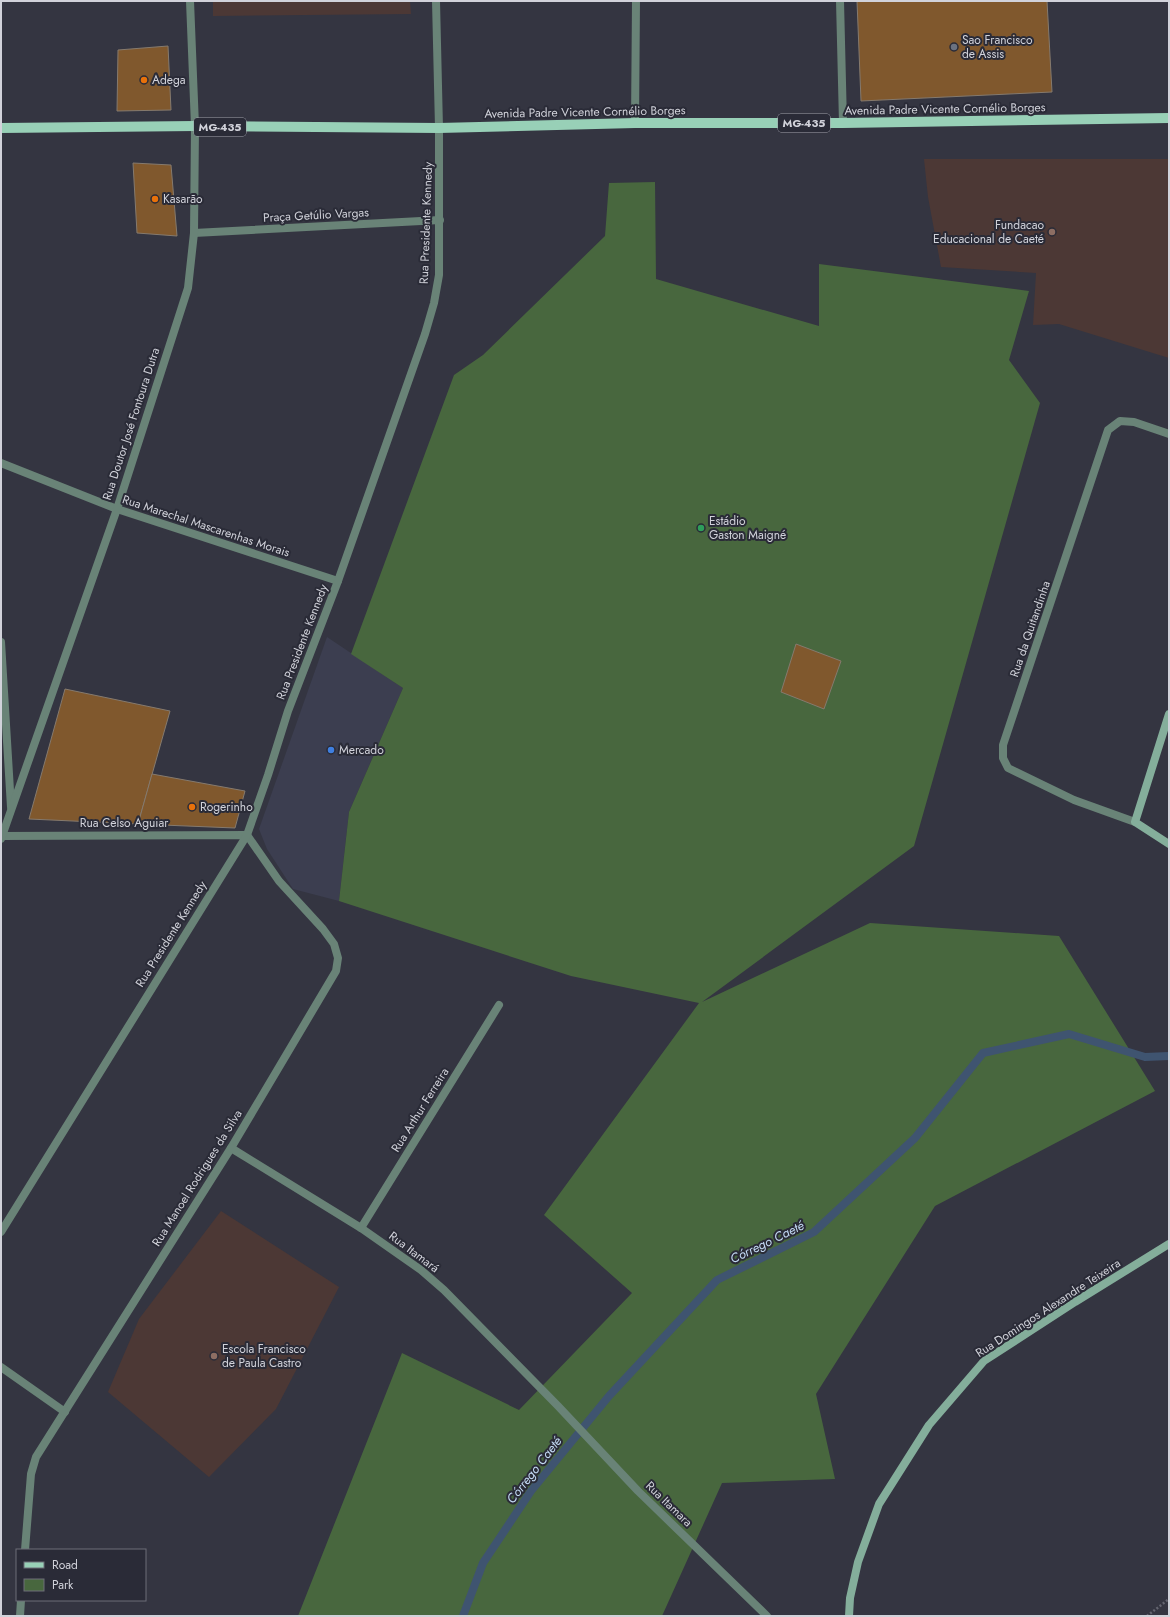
<svg xmlns="http://www.w3.org/2000/svg" width="1170" height="1617" font-family="Jost,sans-serif">
  <style>
    .built { fill: #3c3e50 }
    .education { fill: #4c3835 }
    .green { fill: #48673e }
    .lines { fill: none; stroke-linecap: round; stroke-linejoin: round }
    .stream { stroke: #3f5470; stroke-width: 8 }
    .building { fill: #80582d; stroke: #857a6e }
    .path { stroke: #646570; stroke-width: 2.5; stroke-dasharray: 2 2; stroke-linecap: butt }
    .street { stroke: #698377; stroke-width: 8 }
    .secondary { stroke: #84ae9b; stroke-width: 8 }
    .primary { stroke: #98d0b7; stroke-width: 10 }
    .worship-dot { fill: #6b7280; stroke: #2a2b37; stroke-width: 1.5 }
    .food-dot { fill: #e8710a; stroke: #2a2b37; stroke-width: 1.5 }
    .education-dot { fill: #8d6e63; stroke: #2a2b37; stroke-width: 1.5 }
    .leisure-dot { fill: #2e9e5b; stroke: #2a2b37; stroke-width: 1.5 }
    .shop-dot { fill: #3f7fe0; stroke: #2a2b37; stroke-width: 1.5 }
    .labels { text-anchor: middle; dominant-baseline: central; stroke-width: 4; stroke-linejoin: round; paint-order: stroke }
    .shield { fill: #2a2b37; stroke: #9fa0a9; stroke-width: 1 }
    .shield-label { font-size: 11px; font-weight: bold; fill: #d1d2da }
    .poi-label { font-size: 12px; fill: #d1d2da; stroke: #2a2b37; text-anchor: start }
    .street-label { font-size: 12px; fill: #d1d2da; stroke: #2a2b37 }
    .water-label { font-size: 13px; font-style: italic; fill: #c3d9f4; stroke: #2a2b37 }
  </style>
  <rect width="100%" height="100%" fill="#343541"/>
  <!-- built -->
  <path class="built" d="M327,637L403,688L349,812L339,901L293,889L267,849L259,829Z"/>
  <!-- education -->
  <g class="education">
    <path d="M213,1H410L411,14L213,16Z"/>
    <path d="M924,159H1169V358L1059,324L1033,325L1036,273L941,267L928,197Z"/>
    <path d="M221,1211L339,1287L276,1409L209,1477L108,1392L139,1319Z"/>
  </g>
  <!-- green -->
  <path class="green" d="M655,182L656,279L819,326V264L1029,291L1009,360L1040,403L914,846L702,1002L870,923L1059,936L1155,1091L935,1206L816,1394L835,1479L722,1483L662,1616H298L402,1353L519,1410L632,1293L544,1215L699,1003L571,976L339,901L349,812L403,688L351,654L454,375L483,355L605,236L609,183Z"/>
  <g class="lines">
    <!-- stream -->
    <path class="stream" d="M463,1616L483,1563L531,1491L609,1396L717,1280L814,1232L915,1138L983,1053L1069,1034L1145,1057L1169,1056"/>
  </g>
  <!-- building -->
  <g class="building">
    <path d="M857,1H1047L1052,92L861,101Z"/>
    <path d="M168,46L171,110L117,111L118,50Z"/>
    <path d="M133,163L171,165L177,236L137,233Z"/>
    <path d="M796,644L841,661L824,709L781,692Z"/>
    <path d="M65,689L170,711L138,824L29,819Z"/>
    <path d="M152,774L245,791L235,828L138,824Z"/>
  </g>
  <g class="lines">
    <!-- path -->
    <path class="path" d="M1147,1616L1169,1599"/>
    <!-- street -->
    <g class="street">
      <path d="M840,1L843,123"/>
      <path d="M635,123L636,1"/>
      <path d="M194,233L440,220"/>
      <path d="M1,463L117,509L338,581"/>
      <path d="M1,642L11,807"/>
      <path d="M1135,822L1074,800L1008,768L1003,758V745L1108,430L1120,421L1134,422L1169,434"/>
      <path d="M1,836L247,835L279,881L323,929L334,944L338,958L336,971L231,1148L36,1457L31,1474L25,1550"/>
      <path d="M1,839L117,509L188,288L194,233L195,126L190,1"/>
      <path d="M231,1148L361,1228L421,1270L444,1290L558,1406L638,1491L767,1616"/>
      <path d="M361,1228L499,1005"/>
      <path d="M1,1232L247,835L268,775L288,711L338,581L425,334L434,303L439,275V128L436,1"/>
      <path d="M1,1367L65,1412"/>
      <path d="M20,1616L21,1600"/>
    </g>
    <!-- secondary -->
    <g class="secondary">
      <path d="M1169,714L1135,822L1169,844"/>
      <path d="M849,1616L850,1598L858,1562L879,1504L929,1425L984,1361L1075,1302L1169,1244"/>
    </g>
    <!-- primary -->
    <path class="primary" d="M1,128L195,126L439,128L635,123H843L1169,118"/>
  </g>
  <!-- markers -->
  <circle class="worship-dot" cx="954" cy="47" r="4"/>
  <g class="food-dot">
    <circle cx="144" cy="80" r="4"/>
    <circle cx="155" cy="199" r="4"/>
    <circle cx="192" cy="807" r="4"/>
  </g>
  <g class="education-dot">
    <circle cx="1052" cy="232" r="4"/>
    <circle cx="214" cy="1356" r="4"/>
  </g>
  <circle class="leisure-dot" cx="701" cy="528" r="4"/>
  <circle class="shop-dot" cx="331" cy="750" r="4"/>
  <g class="labels">
    <!-- shield labels -->
    <g class="shield">
      <rect x="778" y="114" width="52" height="18" rx="3"/>
      <rect x="194" y="118" width="52" height="18" rx="3"/>
    </g>
    <g class="shield-label">
      <text x="804" y="123">MG-435</text>
      <text x="220" y="127">MG-435</text>
    </g>
    <!-- poi labels -->
    <g class="poi-label">
      <text x="962" y="40">Sao Francisco<tspan x="962" dy="14">de Assis</tspan></text>
      <text x="152" y="80">Adega</text>
      <text x="163" y="199">Kasarão</text>
      <text x="1044" y="225" text-anchor="end">Fundacao<tspan x="1044" dy="14">Educacional de Caeté</tspan></text>
      <text x="709" y="521">Estádio<tspan x="709" dy="14">Gaston Maigné</tspan></text>
      <text x="339" y="750">Mercado</text>
      <text x="200" y="807">Rogerinho</text>
      <text x="222" y="1349">Escola Francisco<tspan x="222" dy="14">de Paula Castro</tspan></text>
    </g>
    <!-- street labels -->
    <g class="street-label">
      <text transform="translate(945 109) rotate(-1)">Avenida Padre Vicente Cornélio Borges</text>
      <text transform="translate(585 112) rotate(-1)">Avenida Padre Vicente Cornélio Borges</text>
      <text transform="translate(316 215) rotate(-3)">Praça Getúlio Vargas</text>
      <text transform="translate(426 223) rotate(-88)">Rua Presidente Kennedy</text>
      <text transform="translate(131 424) rotate(-72)">Rua Doutor José Fontoura Dutra</text>
      <text transform="translate(206 526) rotate(18)">Rua Marechal Mascarenhas Morais</text>
      <text transform="translate(1030 629) rotate(-71)">Rua da Quitandinha</text>
      <text transform="translate(302 642) rotate(-69)">Rua Presidente Kennedy</text>
      <text x="124" y="823">Rua Celso Aguiar</text>
      <text transform="translate(171 934) rotate(-58)">Rua Presidente Kennedy</text>
      <text transform="translate(420 1110) rotate(-58)">Rua Arthur Ferreira</text>
      <text transform="translate(197 1178) rotate(-58)">Rua Manoel Rodrigues da Silva</text>
      <text transform="translate(414 1252) rotate(37)">Rua Itamará</text>
      <text transform="translate(1048 1308) rotate(-33)">Rua Domingos Alexandre Teixeira</text>
      <text transform="translate(669 1504) rotate(44)">Rua Itamara</text>
    </g>
    <!-- water labels -->
    <g class="water-label">
      <text transform="translate(767 1242) rotate(-26)">Córrego Caeté</text>
      <text transform="translate(534 1470) rotate(-52)">Córrego Caeté</text>
    </g>
  </g>
  <!-- border -->
  <rect width="1170" height="1617" fill="none" stroke="#d1d2da" stroke-width="4"/>
  <!-- legend -->
  <rect x="16" y="1549" width="130" height="52" fill="#2a2b37" stroke="#6d6e78"/>
  <rect x="24" y="1562" width="20" height="6" fill="#98d0b7" stroke="#6d6e78"/>
  <text x="52" y="1569" font-size="12" fill="#d1d2da">Road</text>
  <rect x="24" y="1579" width="20" height="12" fill="#48673e" stroke="#6d6e78"/>
  <text x="52" y="1589" font-size="12" fill="#d1d2da">Park</text>
</svg>
